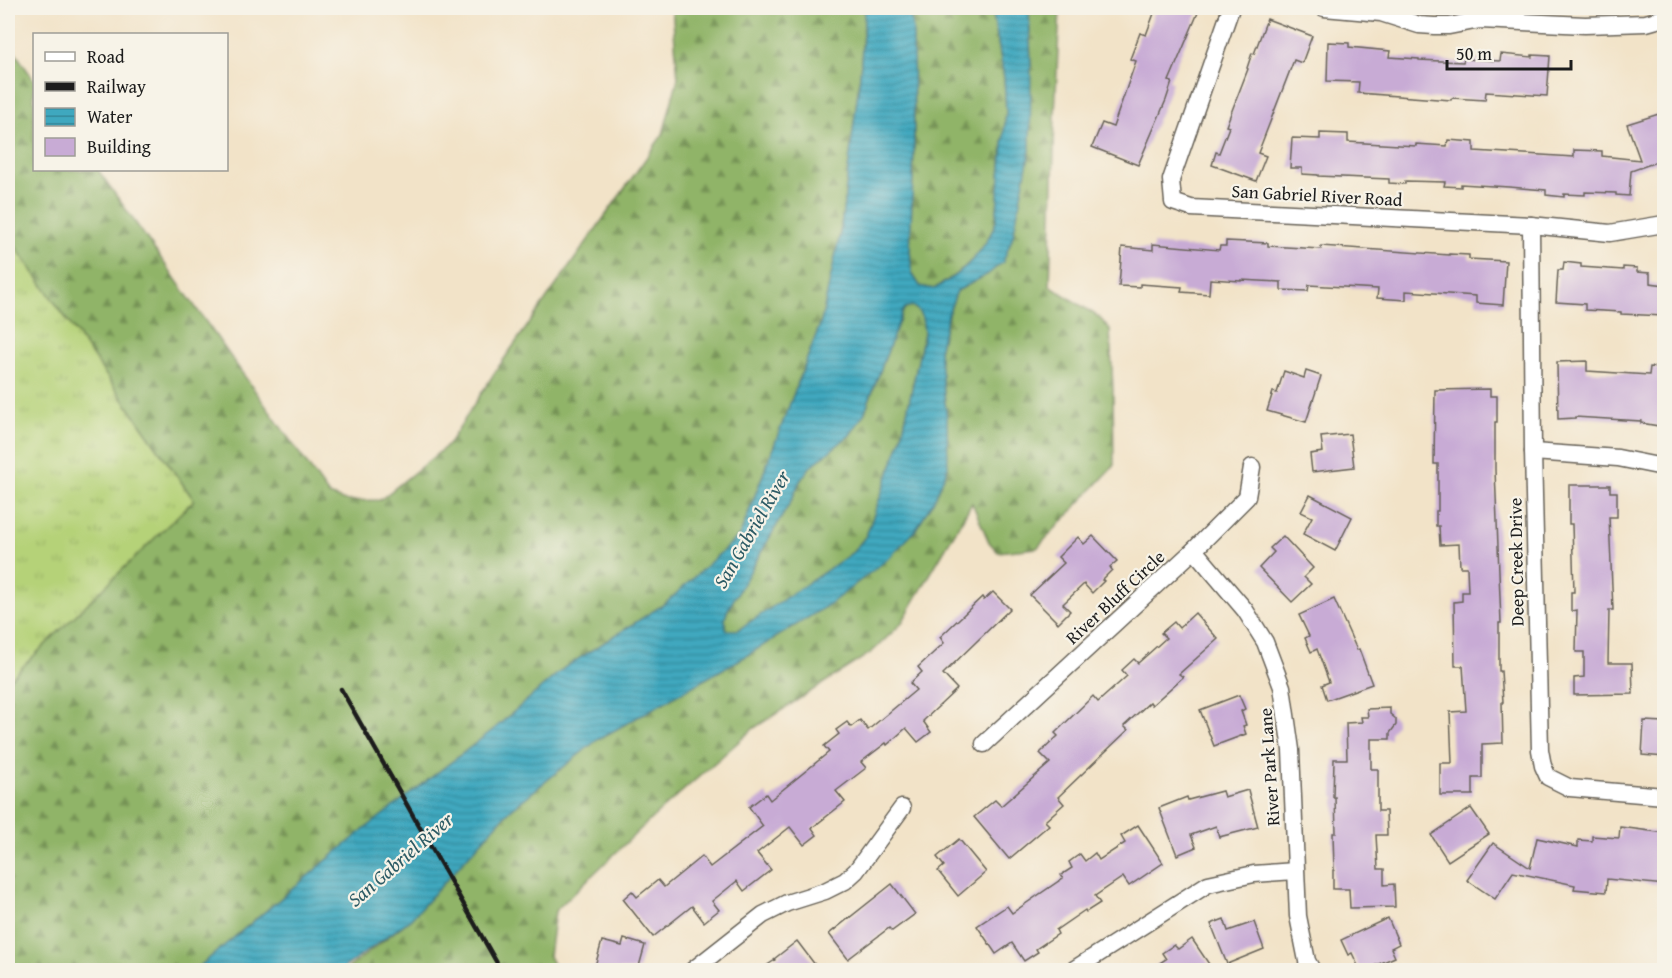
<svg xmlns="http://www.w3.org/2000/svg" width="1672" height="978" font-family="'Gentium Book Plus',serif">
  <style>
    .grass { fill: url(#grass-tufts); stroke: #68774a; stroke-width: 1.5 }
    .forest { fill: url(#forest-firs); stroke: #566842; stroke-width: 1.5 }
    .water { fill: url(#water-rules); stroke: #2e626e; stroke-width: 1.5; fill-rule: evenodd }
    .building { fill: #c8abd5 }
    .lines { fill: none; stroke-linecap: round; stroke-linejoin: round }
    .minor-casing { stroke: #676258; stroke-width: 19 }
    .minor { stroke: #fff; stroke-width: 16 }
    .rail { stroke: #1c1c1c; stroke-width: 4.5 }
    .labels { text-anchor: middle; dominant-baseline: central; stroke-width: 4.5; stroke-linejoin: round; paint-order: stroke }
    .street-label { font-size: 18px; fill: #1c1c1c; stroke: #f7f3e8 }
    .water-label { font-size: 20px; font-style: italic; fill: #2c5b65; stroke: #f7f3e8 }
  </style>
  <defs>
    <pattern id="grass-tufts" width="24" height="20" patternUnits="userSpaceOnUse" patternTransform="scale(1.5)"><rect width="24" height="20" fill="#b5d278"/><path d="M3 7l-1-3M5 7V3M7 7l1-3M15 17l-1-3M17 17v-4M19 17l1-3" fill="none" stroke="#9bb467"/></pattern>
    <pattern id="forest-firs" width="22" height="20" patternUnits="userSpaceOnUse" patternTransform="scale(1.5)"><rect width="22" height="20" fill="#90b468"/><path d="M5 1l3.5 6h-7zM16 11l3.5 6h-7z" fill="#759255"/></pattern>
    <pattern id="water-rules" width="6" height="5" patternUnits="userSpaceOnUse" patternTransform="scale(1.5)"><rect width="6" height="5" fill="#3fa8bf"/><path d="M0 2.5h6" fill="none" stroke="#34889a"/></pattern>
  </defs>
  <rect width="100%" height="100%" fill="#f7f3e8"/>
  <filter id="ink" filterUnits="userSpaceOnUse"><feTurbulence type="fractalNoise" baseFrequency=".0167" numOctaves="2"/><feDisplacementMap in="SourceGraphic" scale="12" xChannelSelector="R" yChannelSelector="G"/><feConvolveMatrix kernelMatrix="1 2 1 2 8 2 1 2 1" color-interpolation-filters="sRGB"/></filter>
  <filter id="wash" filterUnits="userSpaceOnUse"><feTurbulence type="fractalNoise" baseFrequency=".008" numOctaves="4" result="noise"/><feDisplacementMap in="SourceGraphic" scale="24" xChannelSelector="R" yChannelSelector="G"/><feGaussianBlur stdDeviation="1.35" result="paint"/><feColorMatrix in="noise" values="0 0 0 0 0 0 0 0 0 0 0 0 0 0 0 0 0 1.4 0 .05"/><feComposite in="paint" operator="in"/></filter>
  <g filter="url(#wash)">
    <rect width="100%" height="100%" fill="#f2e3c8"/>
    <!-- grass -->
    <path class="grass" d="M8,236L194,500L8,681Z"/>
    <!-- forest -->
    <g class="forest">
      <path d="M672,8H865V10L860,75L840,234L821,322L740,535L666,603L564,668L494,729L362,831L195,970H8V681L194,500L8,236V42L34,80V170H98L329,495L345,501L380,500L448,445L497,369L663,134L678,78Z"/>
      <path d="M909,8H992L1004,77L1006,111L996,221C985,253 962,272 934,289L920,286L912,273L910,250L914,150L913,30Z"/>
      <path d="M1029,8H1060L1055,113L1050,286L1099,317L1110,330L1113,389L1114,466L1037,548L998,552L989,542L972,503L901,624L872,652L754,728L651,819L555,911L549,956L556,970H346L411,919L509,811L597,740L746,656L830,604L947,419L939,351L948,314L957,291L988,274L1031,68Z"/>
      <path d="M912,306C923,312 923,322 924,333L901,440L866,536L853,552L842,560L738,630L725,631V618L728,609L791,501L800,481L810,467L850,435L864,414L902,313L905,308Z"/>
    </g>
    <!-- water -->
    <path class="water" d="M865,8H909L913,30L914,150L910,250L912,273L920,286L934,289C962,273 986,252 996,221L1006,111L1004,77L992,8H1029L1031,68L1030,151L1013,236L1003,262L988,274L957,291L948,314L939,351L947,419L948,467L934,500L915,531L889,558L830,604L746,656L597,740L509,811L411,919L341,970H195L362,831L494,729L564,668L666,603L740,535L821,322L840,234L860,75ZM912,306C923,312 923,322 924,333L901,440L866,536L853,552L842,560L738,630H726L725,618L728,609L791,501L800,481L810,467L850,435L864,414L902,313L905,308Z"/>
    <g id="blocks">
      <!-- building -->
      <g class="building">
        <path d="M1156,8H1200L1169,81L1172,82L1166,100L1138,165L1092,147L1102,123L1113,127L1136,61L1130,59L1140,33L1146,35Z"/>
        <path d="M1267,19L1312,36L1302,63L1294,60L1258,153L1266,156L1256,181L1212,165L1216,152L1219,153L1229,127L1226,126L1248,69L1247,68L1252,53L1254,54Z"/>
        <path d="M1328,42L1349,43V47L1390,51L1389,57L1419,59V60L1463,62L1464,59L1500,61L1501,54L1532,57V55L1550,56L1547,96L1486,92L1485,100L1452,98L1451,100L1358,93L1359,82L1327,81Z"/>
        <path d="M1665,112V159L1631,171L1629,196L1616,195V193L1585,192V195L1564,194V197L1546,195V190L1509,187L1461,184V187L1444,186L1445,182L1405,181V184L1389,183V179L1318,176V175L1302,174V168H1290L1292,138L1320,139V133L1348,134V142L1416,146V144L1447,146L1448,140L1474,142V151L1574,157V150L1602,151V156L1640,160L1627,124Z"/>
        <path d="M1226,241L1268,243V246L1321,249V246L1449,255V254L1469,255V259L1506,261L1503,305L1476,303V296L1406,291V300L1377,298L1378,289L1309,285L1308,291L1281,290V282L1241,280V281L1210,279L1209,294L1181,292L1182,287L1140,284V287L1119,286L1122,247L1153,250V244L1219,250L1220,246H1226Z"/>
        <path d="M1564,262L1581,264V267L1623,270V267L1637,268V272L1650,273V283L1665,285V316L1621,314V312L1585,310V304L1556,302L1558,270H1563Z"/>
        <path d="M1587,361V371L1649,375L1650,367L1665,369V427L1641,423V421L1575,417V418L1558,419L1557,362Z"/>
        <path d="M1284,371L1304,378L1306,371L1321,376L1306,422L1267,411L1273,392L1277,393Z"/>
        <path d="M1490,389V396H1497V422H1495V470L1501,623H1499V671H1501L1503,702H1502L1503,743L1482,744V778H1473V795H1440V763H1452L1450,712L1466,711L1463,666H1455L1454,602L1462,601V592H1468L1467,567H1460L1459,544L1440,545L1439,526H1436V511H1438V464H1434L1435,390Z"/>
        <path d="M1350,434L1354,467L1312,472L1310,454L1323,452L1321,437Z"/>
        <path d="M1569,485H1610V492H1617V517H1609L1613,610H1609L1608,663H1632L1633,694L1574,695V678L1584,677V652H1576L1577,610L1571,611V592H1574L1572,524H1569Z"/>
        <path d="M1310,495L1352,517L1335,551L1303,534L1312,517L1301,512Z"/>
        <path d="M1093,536L1117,561L1110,567L1112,570L1102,580L1104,581L1092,593L1084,584L1063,604L1070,611L1058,623L1030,595L1064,563L1058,557L1078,537L1084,544Z"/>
        <path d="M1283,536L1313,568L1304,577L1311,584L1292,602L1259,568L1274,552L1270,548Z"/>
        <path d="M993,592L1010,609L943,674L957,689L923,721L931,732L918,742L906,728L887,745L886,743L861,762L866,768L836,791L845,802L812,828L817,835L804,845L790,827L757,853L771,870L744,891L737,881L712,901L719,910L704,922L692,906L653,937L623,899L632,891L637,897L658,880L664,887L702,856L710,867L763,826L749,807L766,794L770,800L829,752L824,746L839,734L836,730L847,722L851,727L860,720L868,730L916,690L910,683L922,672L918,667L944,643L940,637L982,597L984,600Z"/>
        <path d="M1334,599L1357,650L1359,649L1372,684L1327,700L1322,685L1329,682L1317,649L1311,652L1305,638L1309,636L1299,615Z"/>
        <path d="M1195,613L1218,639L1179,674L1183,677L1152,705L1150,702L1124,726L1128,730L1058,797L1064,804L1045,821L1049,825L1009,859L974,817L995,800L1001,806L1050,763L1040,753L1058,736L1055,733L1093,696L1098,702L1127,676L1122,670L1134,659L1138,663L1166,638L1161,633L1174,622L1179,628Z"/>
        <path d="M1239,695L1245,709L1241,711L1246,725L1243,726L1246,734L1214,746L1200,710Z"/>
        <path d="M1390,708V714L1396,719V725L1390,733V739H1371V769H1378V811H1386L1387,835H1376L1378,869H1384V885L1394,884L1395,907L1350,908L1349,889H1333V870H1334L1333,833H1336L1335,797H1333L1334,759H1347L1346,723L1362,722L1361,717H1368L1367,709Z"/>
        <path d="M1644,721L1665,722V757L1642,755Z"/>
        <path d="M1248,790L1258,827L1219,837L1216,826L1191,835L1196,847L1177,855L1159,808L1187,797L1188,800L1222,791L1224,797Z"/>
        <path d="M1471,808L1489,834L1448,861L1431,835Z"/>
        <path d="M1138,825L1163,863L1129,886L1123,877L1095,896L1100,903L1086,912L1085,910L1056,930L1058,934L1036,949L1038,952L1024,961L1012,943L996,954L977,926L1007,906L1012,913L1063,878L1061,875L1072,868L1069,862L1080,854L1085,861L1095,853L1099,860L1125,843L1121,836Z"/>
        <path d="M1620,827L1665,833V885L1607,879L1606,892L1574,889L1575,885L1513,872L1495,899L1467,880L1493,843L1530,868L1537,838L1578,847V840L1592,841V836L1619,838Z"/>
        <path d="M959,839L986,872L958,896L938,871L944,866L937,857Z"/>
        <path d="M892,884L915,914L892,931L889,928L848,959L829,934Z"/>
        <path d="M1388,918L1399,944L1391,948L1395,957L1365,970H1360L1352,953L1348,955L1341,940Z"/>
        <path d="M1224,919L1228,931L1254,922L1264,949L1227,964L1211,924Z"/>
        <path d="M624,939L645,945L638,970H594L602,941L622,946Z"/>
        <path d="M1192,939L1213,970H1149L1166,959L1162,953L1174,945L1178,949Z"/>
        <path d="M797,941L819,970H760L775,960L774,959Z"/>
      </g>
    </g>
  </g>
  <g filter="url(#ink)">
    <use href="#blocks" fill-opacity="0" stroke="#676258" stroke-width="1.5"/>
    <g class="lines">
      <!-- minor casing -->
      <g class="minor-casing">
        <g id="minor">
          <path d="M1231,8L1171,180L1173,202L1191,208L1531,225L1610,233L1664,224"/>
          <path d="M1324,8L1381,13L1419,25L1434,26H1449L1480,20L1585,25L1646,23L1664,18"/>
          <path d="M1531,225L1533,452L1540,750L1543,766L1548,777L1570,788L1664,796"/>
          <path d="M1533,452L1618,458L1658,466L1664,469"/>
          <path d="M1194,550L1245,610L1265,642L1282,687L1291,750L1298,916L1307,961L1312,970"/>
          <path d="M984,744L1194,550L1247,497L1252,467"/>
          <path d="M693,970L763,915L787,903L825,891L845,881L856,871L902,808"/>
          <path d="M1073,970L1208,884L1254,874L1295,871"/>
        </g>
      </g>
      <!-- minor -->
      <use href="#minor" class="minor"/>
      <!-- rail -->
      <path class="rail" d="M341,689L501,970"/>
    </g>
  </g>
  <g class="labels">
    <!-- street labels -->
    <g class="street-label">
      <text transform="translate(1317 195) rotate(3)">San Gabriel River Road</text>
      <text transform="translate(1516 562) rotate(-91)">Deep Creek Drive</text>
      <text transform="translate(1115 597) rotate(-43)">River Bluff Circle</text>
      <text transform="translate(1269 767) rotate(-94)">River Park Lane</text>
    </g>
    <!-- water labels -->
    <g class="water-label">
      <text transform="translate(751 529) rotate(-60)">San Gabriel River</text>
      <text transform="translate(400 859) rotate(-41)">San Gabriel River</text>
    </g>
  </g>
  <!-- margin -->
  <rect width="1672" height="978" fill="none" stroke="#f7f3e8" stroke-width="30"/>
  <!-- legend -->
  <rect x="33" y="33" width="195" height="138" fill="#f7f3e8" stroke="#9f9d96" stroke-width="1.5"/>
  <rect x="45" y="52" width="30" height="9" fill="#ffffff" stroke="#9f9d96" stroke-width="1.5"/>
  <text x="87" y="63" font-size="18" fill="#1c1c1c">Road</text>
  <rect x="45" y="82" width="30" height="9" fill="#1c1c1c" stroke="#9f9d96" stroke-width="1.5"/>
  <text x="87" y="93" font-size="18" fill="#1c1c1c">Railway</text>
  <rect x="45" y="108" width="30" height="18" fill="url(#water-rules)" stroke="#9f9d96" stroke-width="1.5"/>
  <text x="87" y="123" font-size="18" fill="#1c1c1c">Water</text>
  <rect x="45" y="138" width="30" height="18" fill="#c8abd5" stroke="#9f9d96" stroke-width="1.5"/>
  <text x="87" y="153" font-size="18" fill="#1c1c1c">Building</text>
  <!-- scale -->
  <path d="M1447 60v9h124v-9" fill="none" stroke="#1c1c1c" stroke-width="3"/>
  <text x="1456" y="60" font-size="18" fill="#1c1c1c" stroke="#f7f3e8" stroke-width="4.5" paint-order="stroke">50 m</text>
</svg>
